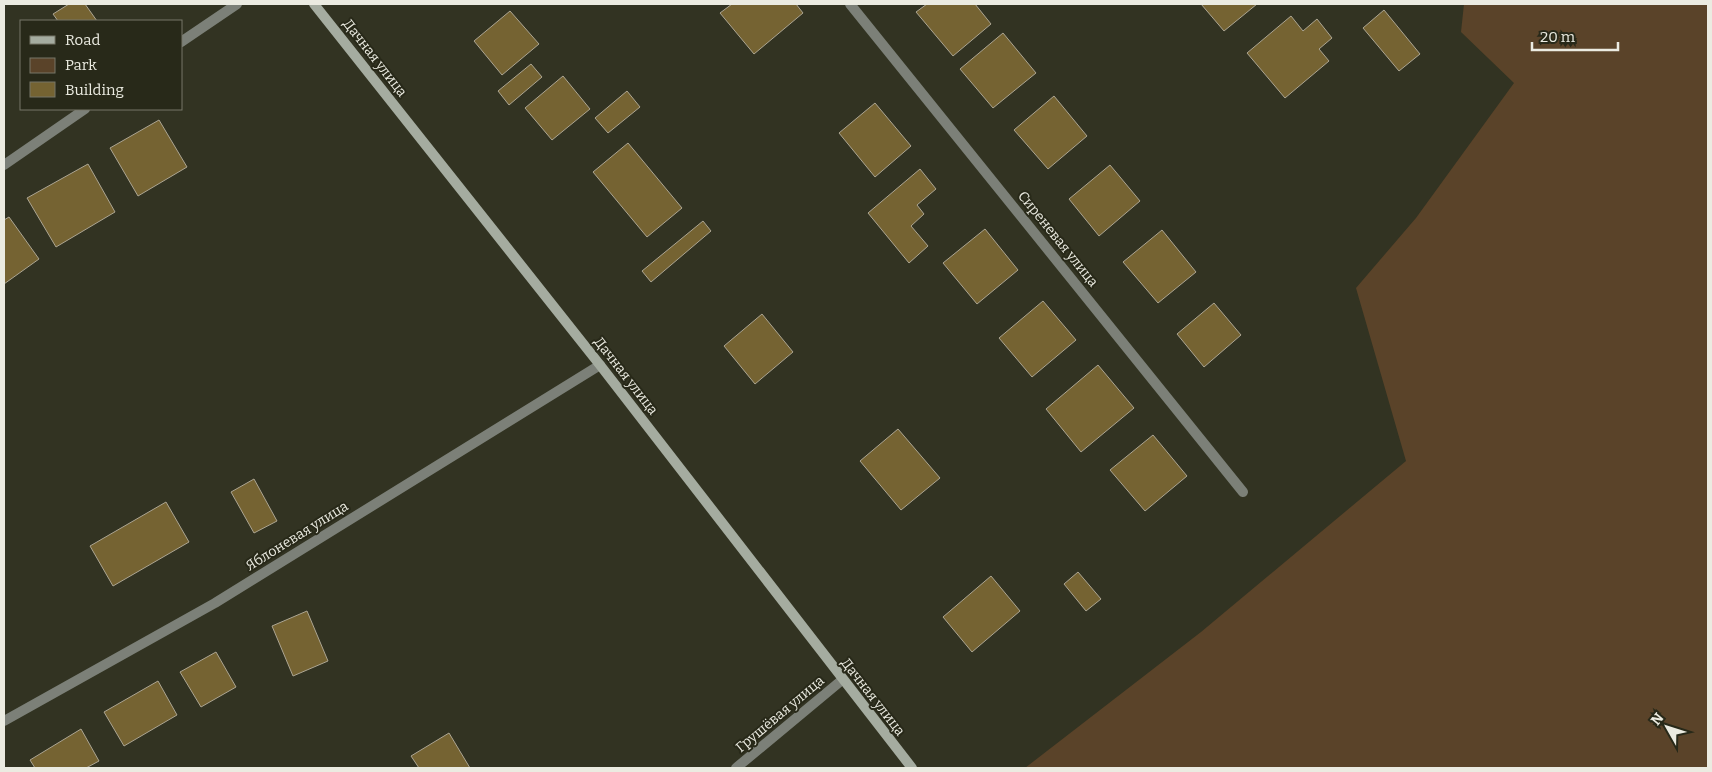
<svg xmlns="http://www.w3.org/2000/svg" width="1712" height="772" font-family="Bitter,serif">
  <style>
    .green { fill: #5a4329 }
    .building { fill: #756332; stroke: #aca592 }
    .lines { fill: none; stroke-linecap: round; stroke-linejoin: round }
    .minor { stroke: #7c8078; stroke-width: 10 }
    .secondary { stroke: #a5aca0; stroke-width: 10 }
    .labels { text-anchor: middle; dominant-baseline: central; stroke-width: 4; stroke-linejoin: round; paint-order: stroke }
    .street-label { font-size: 14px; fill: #ebebe1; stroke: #282919 }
  </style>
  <rect width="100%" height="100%" fill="#323322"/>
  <!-- green -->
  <path class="green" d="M1464,4H1708V768H1025L1201,632L1406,461L1356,288L1416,218L1514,83L1461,32Z"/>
  <!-- building -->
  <g class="building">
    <path d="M69,4H85L97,21H58L53,14Z"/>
    <path d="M732,4H796L803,13L754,54L720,13Z"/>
    <path d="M927,4H975L991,24L953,56L916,12Z"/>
    <path d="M1201,4H1257L1224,31Z"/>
    <path d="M1384,10L1420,54L1399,71L1363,28Z"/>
    <path d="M510,11L539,44L502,75L474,41Z"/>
    <path d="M1291,16L1303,31L1317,19L1332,38L1319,49L1329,61L1285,98L1247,53Z"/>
    <path d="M1003,33L1036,73L993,108L960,69Z"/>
    <path d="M531,64L542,77L509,105L498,91Z"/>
    <path d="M563,76L590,109L552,140L525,108Z"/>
    <path d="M627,91L640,107L608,133L595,118Z"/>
    <path d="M1054,96L1087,136L1048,169L1014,130Z"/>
    <path d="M875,103L911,146L875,177L839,133Z"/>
    <path d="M159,120L187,167L138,196L110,148Z"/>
    <path d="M628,143L682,208L647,237L593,172Z"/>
    <path d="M88,164L115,212L56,247L27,198Z"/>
    <path d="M1110,165L1140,201L1099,236L1069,199Z"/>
    <path d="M920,169L936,189L917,205L924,214L911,226L928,246L909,263L868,213Z"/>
    <path d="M9,217L39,259L4,284V220Z"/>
    <path d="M703,221L711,231L651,282L642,271Z"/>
    <path d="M985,229L1018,270L977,304L943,263Z"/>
    <path d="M1162,230L1196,272L1158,303L1123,262Z"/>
    <path d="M1043,301L1076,340L1032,377L999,338Z"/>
    <path d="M1214,303L1241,335L1204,367L1177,334Z"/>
    <path d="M762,314L793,352L755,384L724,346Z"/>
    <path d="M1098,365L1134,408L1081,452L1046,409Z"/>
    <path d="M898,429L940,478L901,510L860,461Z"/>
    <path d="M1153,435L1187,476L1145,511L1110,470Z"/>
    <path d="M254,479L277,521L254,533L231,492Z"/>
    <path d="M166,502L189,542L113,586L90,546Z"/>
    <path d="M1078,572L1101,599L1086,611L1064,584Z"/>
    <path d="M991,576L1020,611L972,652L943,617Z"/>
    <path d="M307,611L328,661L293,676L272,626Z"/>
    <path d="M216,652L236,687L201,707L180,672Z"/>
    <path d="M158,681L177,715L124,746L104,712Z"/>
    <path d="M81,729L99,761L86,768H35L30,760Z"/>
    <path d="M449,733L470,768H419L411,756Z"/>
  </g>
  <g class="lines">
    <!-- minor -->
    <g class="minor">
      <path d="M850,4L1243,492"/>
      <path d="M181,42L237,4"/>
      <path d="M4,165L85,109"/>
      <path d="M4,721L215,603L600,365"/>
      <path d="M736,768L842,680"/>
    </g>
    <!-- secondary -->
    <path class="secondary" d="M314,4L600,365L912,768"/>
  </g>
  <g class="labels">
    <!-- street labels -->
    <g class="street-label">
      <text transform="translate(375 58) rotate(52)">Дачная улица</text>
      <text transform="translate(1058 239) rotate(51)">Сиреневая улица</text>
      <text transform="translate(626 376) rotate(52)">Дачная улица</text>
      <text transform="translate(297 536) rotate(-32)">Яблоневая улица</text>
      <text transform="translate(873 697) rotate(52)">Дачная улица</text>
      <text transform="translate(780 714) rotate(-40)">Грушёвая улица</text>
    </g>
  </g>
  <!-- border -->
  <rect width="1712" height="772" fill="none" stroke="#ebebe1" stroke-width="10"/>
  <!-- legend -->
  <rect x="20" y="20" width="162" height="90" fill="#282919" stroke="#767769"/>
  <rect x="30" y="36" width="25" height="8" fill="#a5aca0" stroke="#767769"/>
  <text x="65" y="45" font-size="15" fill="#ebebe1">Road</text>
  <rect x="30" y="58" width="25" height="15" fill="#5a4329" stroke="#767769"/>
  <text x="65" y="70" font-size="15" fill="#ebebe1">Park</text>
  <rect x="30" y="82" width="25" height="15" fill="#756332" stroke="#767769"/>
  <text x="65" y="95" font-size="15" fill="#ebebe1">Building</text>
  <!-- north arrow -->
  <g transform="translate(1667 727) rotate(309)" stroke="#282919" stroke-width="4" paint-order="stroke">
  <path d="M0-4L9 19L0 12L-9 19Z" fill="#ebebe1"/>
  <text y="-8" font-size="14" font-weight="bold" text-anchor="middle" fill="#ebebe1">N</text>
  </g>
  <!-- scale -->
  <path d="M1532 42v8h86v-8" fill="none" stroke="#ebebe1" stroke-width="2.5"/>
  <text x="1540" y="42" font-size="15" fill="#ebebe1" stroke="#282919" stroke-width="4" paint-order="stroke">20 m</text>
</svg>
